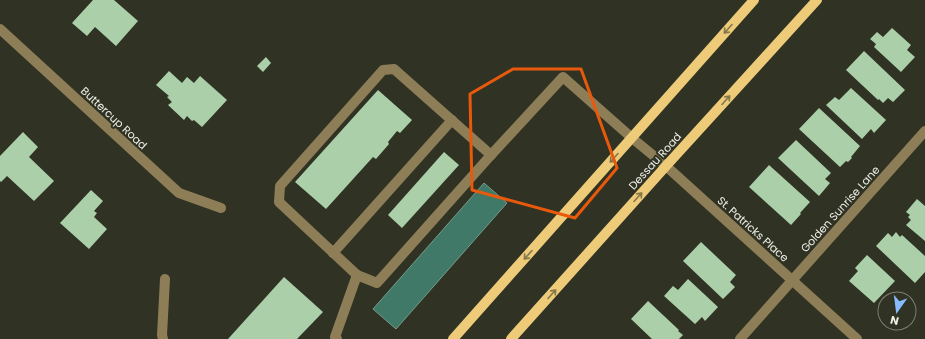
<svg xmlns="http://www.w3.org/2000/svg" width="925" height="339" font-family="Poppins,sans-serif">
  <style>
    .water { fill: #407967; stroke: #749d8d }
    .building { fill: #abd0a9 }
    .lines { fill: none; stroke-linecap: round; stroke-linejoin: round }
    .minor { stroke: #8e7e58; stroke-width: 10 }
    .major { stroke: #edcb79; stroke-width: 10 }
    .oneway { stroke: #85774a }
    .marked { fill: none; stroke: #e8590c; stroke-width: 3; stroke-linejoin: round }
    .labels { text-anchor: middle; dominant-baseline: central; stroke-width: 4; stroke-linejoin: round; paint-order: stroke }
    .street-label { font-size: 11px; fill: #eef0e7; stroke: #303224 }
  </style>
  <rect width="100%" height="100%" fill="#303224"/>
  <!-- water -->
  <path class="water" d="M484,183L507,203L396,329L373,309Z"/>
  <!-- building -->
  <g class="building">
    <path d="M93,0H114L138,21L116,46L95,27L87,36L72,23Z"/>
    <path d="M892,28L911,45L907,50L915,57L901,72L874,47L876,44L870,39L877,32L883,37Z"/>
    <path d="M864,51L905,90L893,102L888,98L883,103L879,99L878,100L846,70Z"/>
    <path d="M266,57L271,63L263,72L257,66Z"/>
    <path d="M169,71L182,83L187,77L194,83L200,76L227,100L202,127L194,120L192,121L187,116L184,120L168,105L172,102L167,97L169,96L156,85Z"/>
    <path d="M851,88L886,120L874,133L871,129L862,139L826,105L835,97L839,100Z"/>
    <path d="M378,90L412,120L400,133L397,131L388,142L389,144L376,159L373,157L326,209L295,182Z"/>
    <path d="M819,108L860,146L851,157L852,158L848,162L846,161L840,167L799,129Z"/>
    <path d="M23,132L38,147L29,157L54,181L34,201L7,176L1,182L0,181V156Z"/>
    <path d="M796,140L831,173L825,179L830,183L819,196L778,158Z"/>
    <path d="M444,152L459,165L402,228L388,215Z"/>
    <path d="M769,165L810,202L800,213L801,214L791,225L749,187Z"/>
    <path d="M91,190L103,201L94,211L97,213L94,217L107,229L89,249L60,223Z"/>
    <path d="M917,199L925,206V241L906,225L911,220L908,217L910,215L906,212Z"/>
    <path d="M896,232L900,237L902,235L925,256V272L915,283L876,246L888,233L892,237Z"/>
    <path d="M701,242L736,275L730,282L735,287L723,299L683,261Z"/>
    <path d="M867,255L895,281L874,303L849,281L858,271L855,268Z"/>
    <path d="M284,277L323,312L297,339H228Z"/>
    <path d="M688,279L718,307L705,321L702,317L695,324L664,296L673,286L678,290Z"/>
    <path d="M648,301L679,330L678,331L683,335L679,339H652L631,319Z"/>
  </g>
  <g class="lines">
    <!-- minor -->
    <g class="minor">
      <path d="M0,29L179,193L221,208"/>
      <path d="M333,253L452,120"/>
      <path d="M357,275L377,283L491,155"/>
      <path d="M163,339L162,335L165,279"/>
      <path d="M337,339L335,337L357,275L279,202L280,186L383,70L394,69L491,155L563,77L632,138L666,166L857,339"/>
      <path d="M740,339L925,131"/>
    </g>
    <!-- major -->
    <g class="major">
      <path d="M453,339L754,0"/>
      <path d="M511,339L666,166L817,0"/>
    </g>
  </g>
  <!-- one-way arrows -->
  <defs><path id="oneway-shaft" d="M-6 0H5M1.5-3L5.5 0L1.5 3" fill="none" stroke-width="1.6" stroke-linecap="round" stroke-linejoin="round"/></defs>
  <g class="oneway">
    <use href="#oneway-shaft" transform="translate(728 29) rotate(132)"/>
    <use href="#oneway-shaft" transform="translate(726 100) rotate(-48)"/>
    <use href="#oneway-shaft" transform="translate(614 158) rotate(132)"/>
    <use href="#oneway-shaft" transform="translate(638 197) rotate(-48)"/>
    <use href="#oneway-shaft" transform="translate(528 255) rotate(132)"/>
    <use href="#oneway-shaft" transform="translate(552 294) rotate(-48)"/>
  </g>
  <!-- marked area -->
  <path class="marked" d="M513,69H581L617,168L575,218L472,190L470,94Z"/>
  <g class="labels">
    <!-- street labels -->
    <g class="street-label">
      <text transform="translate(114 118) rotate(43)">Buttercup Road</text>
      <text transform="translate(655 161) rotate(-48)">Dessau Road</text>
      <text transform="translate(840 209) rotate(-48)">Golden Sunrise Lane</text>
      <text transform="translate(753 229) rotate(42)">St. Patricks Place</text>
    </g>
  </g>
  <!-- north arrow -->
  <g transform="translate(897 311) rotate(194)"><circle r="19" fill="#303224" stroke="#7c7e72"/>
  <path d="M0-3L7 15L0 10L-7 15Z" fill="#87bbfc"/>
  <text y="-6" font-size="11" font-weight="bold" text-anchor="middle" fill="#eef0e7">N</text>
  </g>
</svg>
